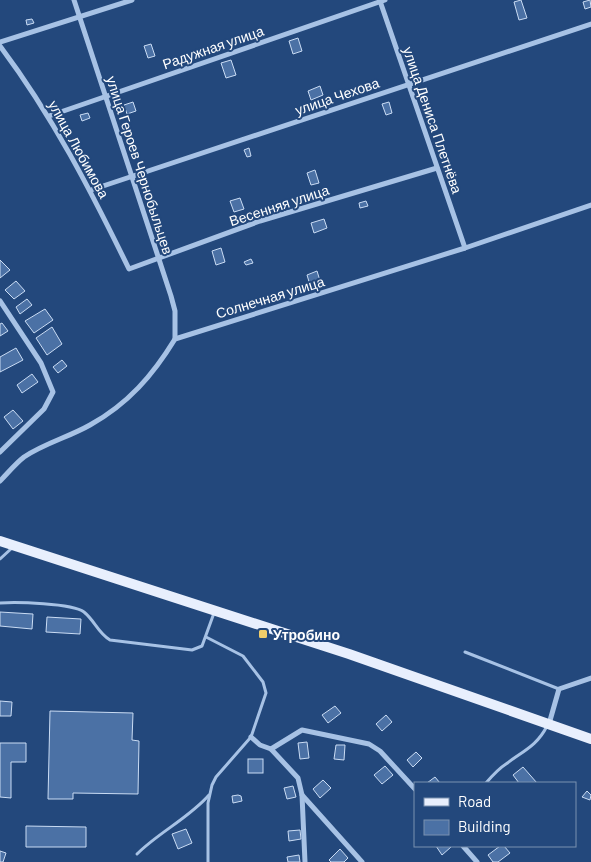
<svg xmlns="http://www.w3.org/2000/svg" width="591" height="862" font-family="Barlow,sans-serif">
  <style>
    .building { fill: #4b71a5; stroke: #cadcf4 }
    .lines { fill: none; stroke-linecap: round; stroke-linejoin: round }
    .service { stroke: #a7c2e5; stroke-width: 3 }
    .minor { stroke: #a7c2e5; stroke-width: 5 }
    .primary { stroke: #e8effd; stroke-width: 10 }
    .poi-dot { fill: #f0cd6a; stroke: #23487c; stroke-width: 2 }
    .labels { text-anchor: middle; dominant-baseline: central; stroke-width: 4; stroke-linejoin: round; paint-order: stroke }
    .street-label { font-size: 14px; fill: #fff; stroke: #23487c }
    .poi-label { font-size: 14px; font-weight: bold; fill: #fff; stroke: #23487c; text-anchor: start }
  </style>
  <rect width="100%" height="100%" fill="#23487c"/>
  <!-- building -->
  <g class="building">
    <path d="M521,0L527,18L519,20L514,2Z"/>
    <path d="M590,0L591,7L585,9L583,2Z"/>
    <path d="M32,19L34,23L27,25L26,20Z"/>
    <path d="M298,38L302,51L293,54L289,41Z"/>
    <path d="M151,44L155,56L148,58L144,46Z"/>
    <path d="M231,60L236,75L226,78L221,63Z"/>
    <path d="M320,86L323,95L311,100L308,91Z"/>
    <path d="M133,102L136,111L127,114L124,105Z"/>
    <path d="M389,102L392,113L386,115L382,104Z"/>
    <path d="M88,113L90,118L82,121L80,115Z"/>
    <path d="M249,148L251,156L247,157L244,150Z"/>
    <path d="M315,170L319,183L311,185L307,173Z"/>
    <path d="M240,198L244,209L234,212L230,201Z"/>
    <path d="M366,201L368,206L360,208L359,203Z"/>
    <path d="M324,219L327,228L314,233L311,223Z"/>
    <path d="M221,248L225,262L216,265L212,251Z"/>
    <path d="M251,259L253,263L246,265L244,262Z"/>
    <path d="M0,260L10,270L0,278Z"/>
    <path d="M317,271L321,284L310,285L307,275Z"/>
    <path d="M16,281L25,291L14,299L5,290Z"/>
    <path d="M297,287L299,293L295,295L293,289Z"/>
    <path d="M27,299L32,305L20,314L16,307Z"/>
    <path d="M45,309L53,320L34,333L25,321Z"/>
    <path d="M2,323L8,331L0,336V324Z"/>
    <path d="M52,327L62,344L47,355L36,338Z"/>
    <path d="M16,348L23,360L0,372V357Z"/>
    <path d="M62,360L67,366L58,373L53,367Z"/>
    <path d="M32,374L38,382L22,393L17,385Z"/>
    <path d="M13,410L23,421L13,429L4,417Z"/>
    <path d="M0,612L33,614L32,629L0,626Z"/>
    <path d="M47,617L81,619L80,634L46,632Z"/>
    <path d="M0,701L12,702L11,716H0Z"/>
    <path d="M335,706L341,713L328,723L322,715Z"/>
    <path d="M50,711L133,713L132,740L139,741L138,794L73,793V799H48Z"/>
    <path d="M386,715L392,722L382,731L376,724Z"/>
    <path d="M307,742L309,758L300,759L298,743Z"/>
    <path d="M0,743H26V762H11V798L0,797Z"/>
    <path d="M336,745H345L344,760L334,759Z"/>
    <path d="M416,752L422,758L413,767L407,760Z"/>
    <rect x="248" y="759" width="15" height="14"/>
    <path d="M385,766L393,775L382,784L374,775Z"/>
    <path d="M523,767L537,783H519L513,775Z"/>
    <path d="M435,777L440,783H427Z"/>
    <path d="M323,780L331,788L320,798L313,789Z"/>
    <path d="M293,786L296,797L287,799L284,788Z"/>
    <path d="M587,791L591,795L590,800L582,797Z"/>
    <path d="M238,795L241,796L242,801L233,803L232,796Z"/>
    <path d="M26,826L86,827V847H26Z"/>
    <path d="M186,829L192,843L178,849L172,834Z"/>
    <path d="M300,830L301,839L289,841L288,831Z"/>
    <path d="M436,846H450L451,847L442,855Z"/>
    <path d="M500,846H504L510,853L498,862H493L488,855Z"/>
    <path d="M340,849L348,858L344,862H331L329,860Z"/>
    <path d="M0,851L6,853L3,862H0Z"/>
    <path d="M299,855L300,862H288L287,857Z"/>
  </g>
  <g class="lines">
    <!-- service -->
    <g class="service">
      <path d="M0,559L12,548"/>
      <path d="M0,603C16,602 72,603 84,612C95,621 98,633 110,640L192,650L202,646L214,613"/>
      <path d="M206,637L243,656L263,682L266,693L251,737L216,777L212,785L208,803V862"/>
      <path d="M465,652L559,689"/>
      <path d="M486,783C492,776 498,769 506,764C523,751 537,746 547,726"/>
      <path d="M137,854C159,832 189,818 209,795"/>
    </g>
    <!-- minor -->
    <g class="minor">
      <path d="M74,0L171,296L175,311V339"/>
      <path d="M380,1L465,248"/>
      <path d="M0,42L132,0"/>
      <path d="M0,46C52,115 91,191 129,269L260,221L437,168"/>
      <path d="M49,116L385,0"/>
      <path d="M91,190L591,24"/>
      <path d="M0,301L41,363L53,392L44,409L0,452"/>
      <path d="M0,481C8,473 15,464 24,457C45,443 69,437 90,425C128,404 153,375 175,339L465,248L591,205"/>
      <path d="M549,724L559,689L591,678"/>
      <path d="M251,737L260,745L271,749L298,778L302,795L305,862"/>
      <path d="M271,749L302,730L369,744L380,751L415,789"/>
      <path d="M302,795L362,862"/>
      <path d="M463,846L477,862"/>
    </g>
    <!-- primary -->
    <path class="primary" d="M0,541L349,654L591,739"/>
  </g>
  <!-- markers -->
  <rect class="poi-dot" x="258" y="629" width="10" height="10" rx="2.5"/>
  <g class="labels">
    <!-- street labels -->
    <g class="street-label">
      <text transform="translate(213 47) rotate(-19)">Радужная улица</text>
      <text transform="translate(337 96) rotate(-19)">улица Чехова</text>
      <text transform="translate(433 120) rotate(71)">улица Дениса Плетнёва</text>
      <text transform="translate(79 149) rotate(61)">улица Любимова</text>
      <text transform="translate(140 165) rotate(72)">улица Героев Чернобыльцев</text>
      <text transform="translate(279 205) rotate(-18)">Весенняя улица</text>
      <text transform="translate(270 297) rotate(-17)">Солнечная улица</text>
    </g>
    <!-- poi labels -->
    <g class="poi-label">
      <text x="273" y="634">Утробино</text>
    </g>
  </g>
  <!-- legend -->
  <rect x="414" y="782" width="162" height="65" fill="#23487c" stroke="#7b91b0"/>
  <rect x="424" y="798" width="25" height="8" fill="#e8effd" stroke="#7b91b0"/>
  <text x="458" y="807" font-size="15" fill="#ffffff">Road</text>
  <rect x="424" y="820" width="25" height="15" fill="#4b71a5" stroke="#7b91b0"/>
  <text x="458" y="832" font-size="15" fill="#ffffff">Building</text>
</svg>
